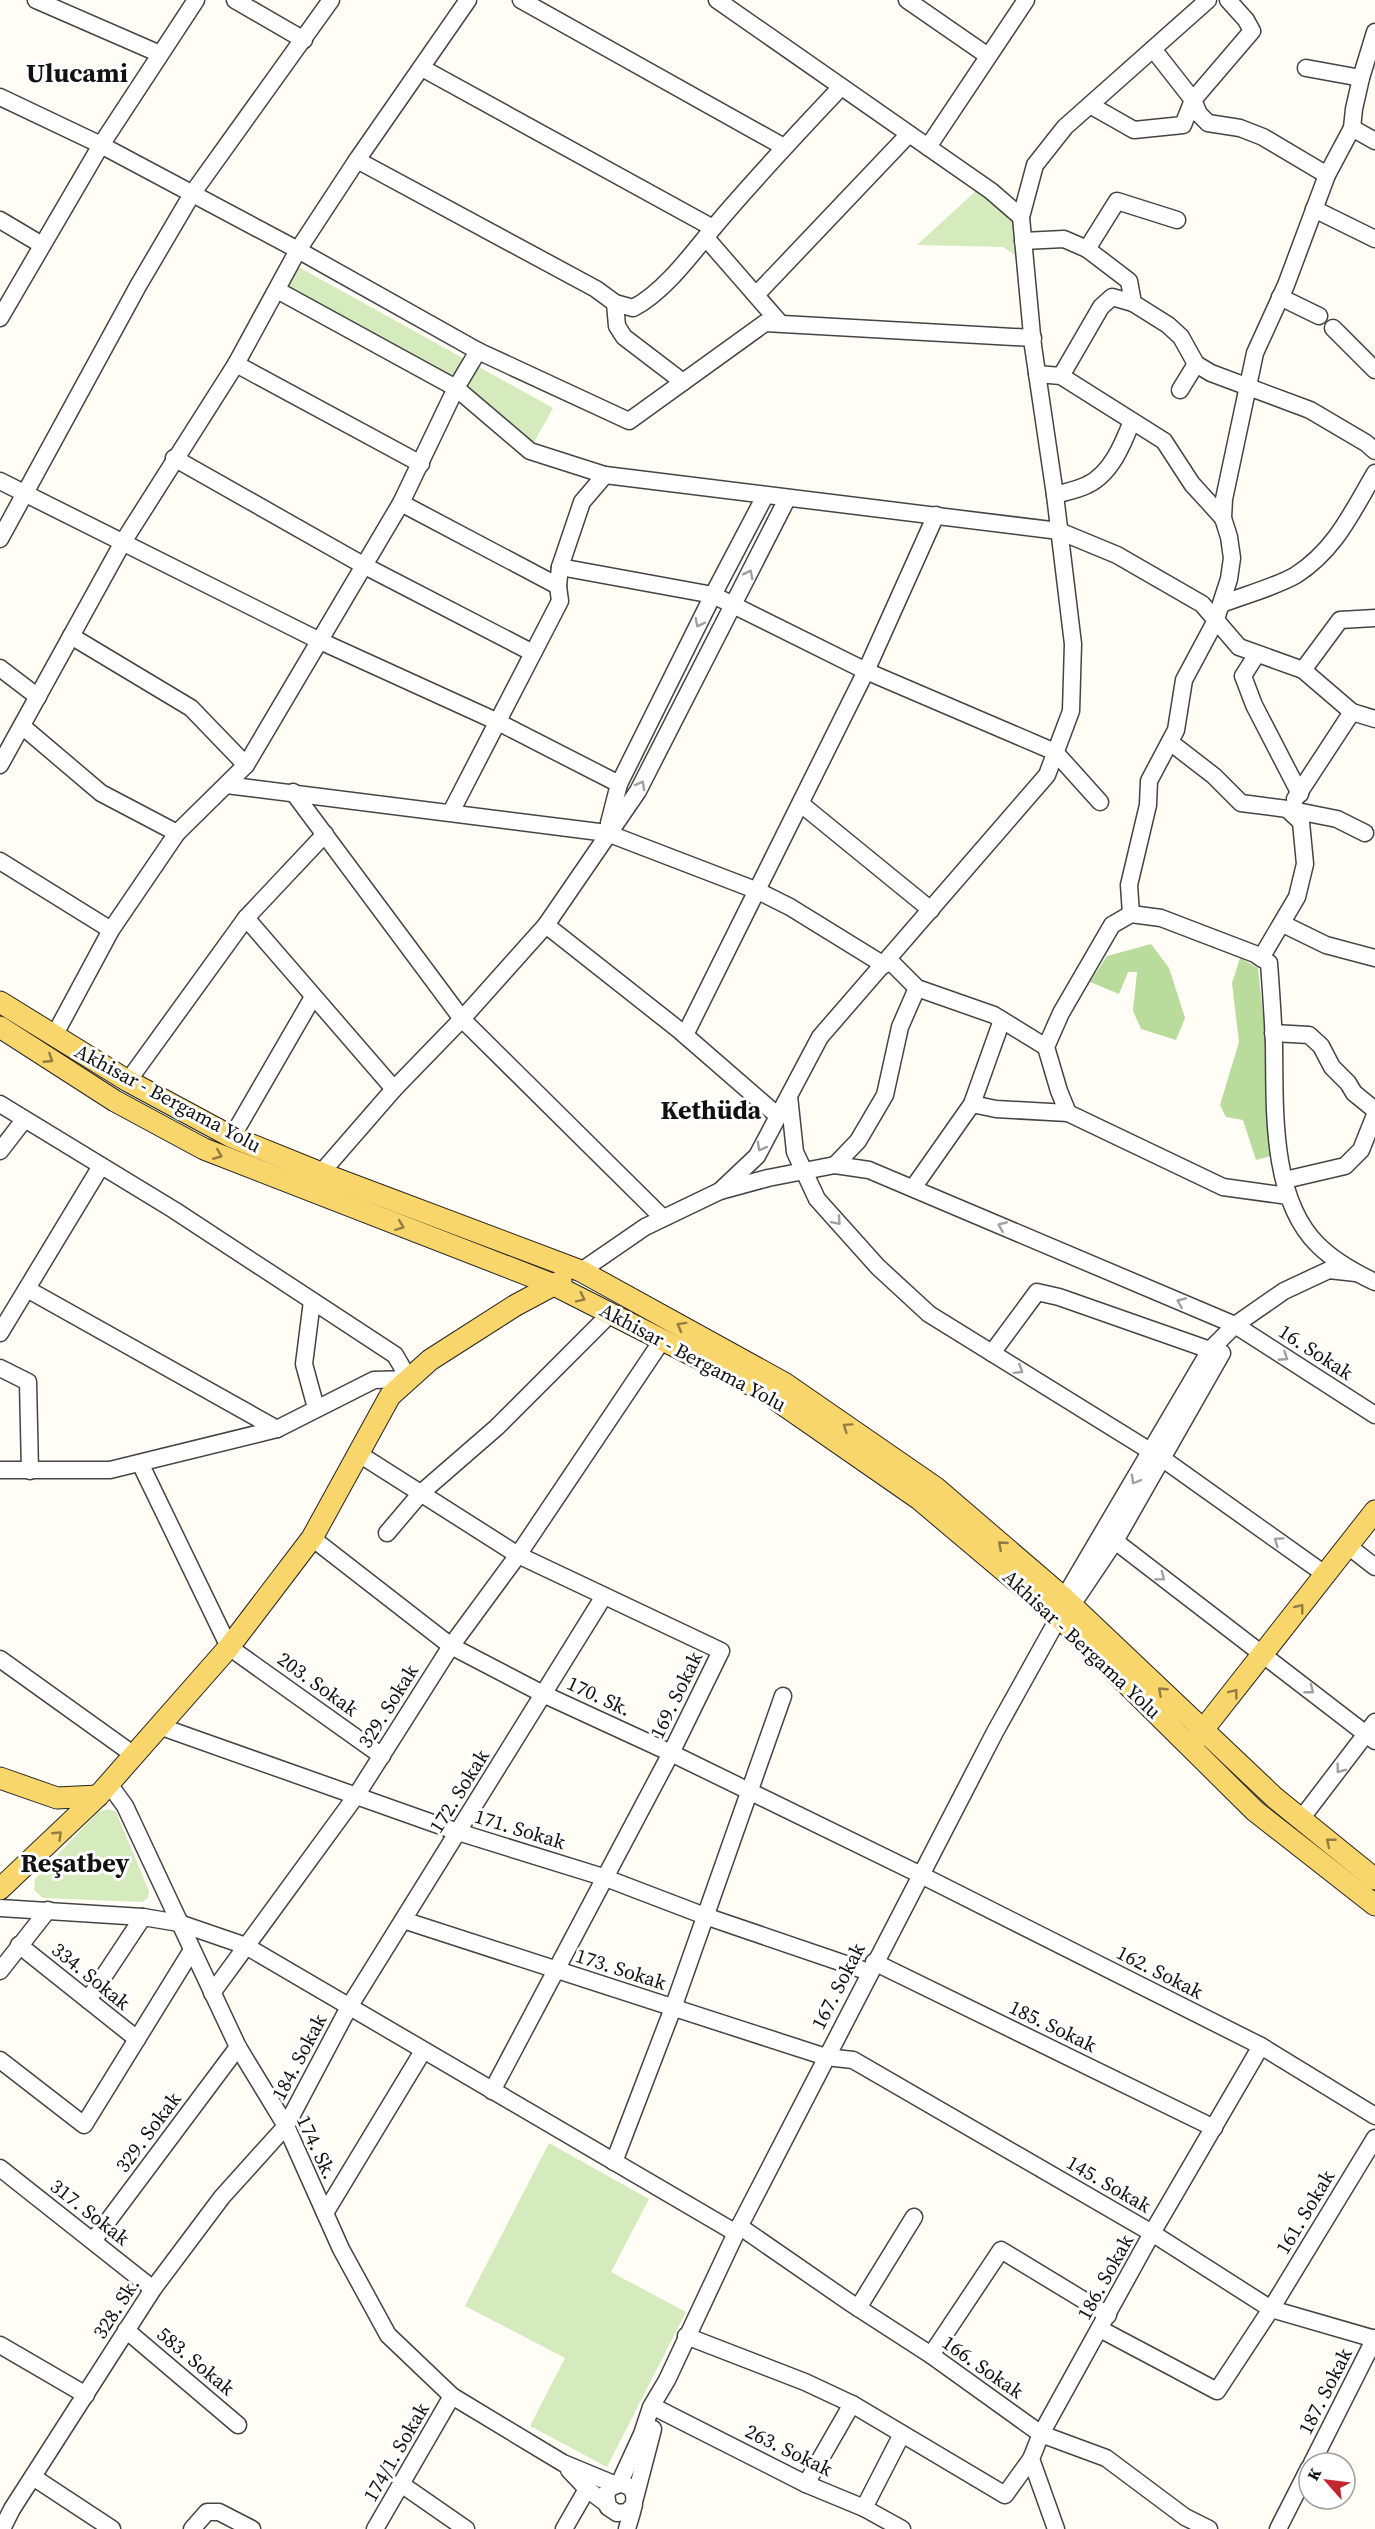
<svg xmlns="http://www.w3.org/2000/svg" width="1375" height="2529" font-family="'Source Serif 4',serif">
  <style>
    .green { fill: #d5ebbd }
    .forest { fill: #b9dc9c }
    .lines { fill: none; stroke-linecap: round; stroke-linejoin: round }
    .minor-casing { stroke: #444; stroke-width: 19 }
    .major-casing { stroke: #222; stroke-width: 23 }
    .minor { stroke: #fff; stroke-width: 16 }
    .major { stroke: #f9d66b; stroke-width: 21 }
    .oneway { stroke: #a0a0a0 }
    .oneway2 { stroke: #917d42 }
    .labels { text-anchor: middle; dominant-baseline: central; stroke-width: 6; stroke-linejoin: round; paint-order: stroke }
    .street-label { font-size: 20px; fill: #111; stroke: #fff }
    .district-label { font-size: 26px; font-weight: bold; fill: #111; stroke: #fff }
  </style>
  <rect width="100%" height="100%" fill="#fffdf5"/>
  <!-- green -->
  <g class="green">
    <path d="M979,188L1019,219L1018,257L1003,247L917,245Z"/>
    <path d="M295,265L553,408L532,446L284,288Z"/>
    <path d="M108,1809L116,1812L149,1891L148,1898L142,1902L43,1898L34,1890L35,1879L98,1812Z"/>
    <path d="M549,2143L649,2199L611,2272L686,2312L607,2467L530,2426L565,2358L465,2306Z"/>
  </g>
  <!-- forest -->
  <g class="forest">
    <path d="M1151,944L1169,968L1185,1018L1176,1040L1141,1029L1133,1011L1137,972H1128L1119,994L1090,982L1107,956Z"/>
    <path d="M1240,958L1258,968L1269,1071L1271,1156L1256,1160L1243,1120L1226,1117L1220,1105L1239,1042L1232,983Z"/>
  </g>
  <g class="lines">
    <!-- minor casing -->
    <g class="minor-casing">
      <g id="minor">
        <path d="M36,0L160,54"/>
        <path d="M235,0L304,40"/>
        <path d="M521,0L784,147"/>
        <path d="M717,0L991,191L1021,217"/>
        <path d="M907,0L988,56"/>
        <path d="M1153,49L1193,100L1199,114L1208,123L1240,128L1263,137L1327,175"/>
        <path d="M422,68L713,228"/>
        <path d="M1306,68L1361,78"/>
        <path d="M0,97L101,145L298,250L478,351L629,421L765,323L1033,338"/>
        <path d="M1090,105L1134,130L1183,125L1193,100L1252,31L1246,20L1228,0"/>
        <path d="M1352,128L1375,141"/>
        <path d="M928,147L1026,0"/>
        <path d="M357,160L596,289L615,303L633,308C663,293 692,254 714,227C754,179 798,133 841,87"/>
        <path d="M1314,209L1375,239"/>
        <path d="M0,220L42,245"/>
        <path d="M706,238L780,323"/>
        <path d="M1023,241L1064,239L1087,249L1129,281L1133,303L1168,325L1181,337L1196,364L1211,373L1310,410L1366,443L1375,451"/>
        <path d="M1087,249L1117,201L1177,220"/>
        <path d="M277,290L456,388L530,451L605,475L1059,531L1117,555L1202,604L1239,647L1303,670L1352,712L1375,719"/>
        <path d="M756,295L909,134"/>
        <path d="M1280,297L1319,316"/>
        <path d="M615,303L617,326L624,337L683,382"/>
        <path d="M0,318L101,145L196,0"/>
        <path d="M1333,328L1375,370"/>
        <path d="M236,364L421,464"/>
        <path d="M1037,374L1061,376L1164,441L1192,484L1223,518"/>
        <path d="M1061,376L1101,307L1112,297L1133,303"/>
        <path d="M1180,390L1196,364"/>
        <path d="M174,458L363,565L533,653"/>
        <path d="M0,481L318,640L498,722L619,784"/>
        <path d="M1055,495C1065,492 1077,490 1087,485C1111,474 1123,444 1132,421"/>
        <path d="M401,503L558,586"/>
        <path d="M0,539L138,286L192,194L331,0"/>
        <path d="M560,567L713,595L866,671L1055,752L1100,802"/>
        <path d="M1222,604C1242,596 1278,586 1296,575C1336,549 1352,512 1375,473"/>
        <path d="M71,636L191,708L246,765"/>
        <path d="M1257,654L1243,676L1254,705L1300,794"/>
        <path d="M0,668L38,697"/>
        <path d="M1303,670L1340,620L1375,618"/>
        <path d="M22,726L101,793L177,833"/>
        <path d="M1170,742L1214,776L1241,803L1287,809L1301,822L1305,864L1297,897L1261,958"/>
        <path d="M0,765L123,542L236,364L298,250L357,160L468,0"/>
        <path d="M226,785L607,833L758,891L790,907L884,965"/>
        <path d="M293,792L462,1019L663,1218"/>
        <path d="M1295,799L1352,712"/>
        <path d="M801,804L931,910"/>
        <path d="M1287,809L1337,819L1365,833"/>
        <path d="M451,812L560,601L558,586L560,567L582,502L605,475"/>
        <path d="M609,823L619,784L713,595L765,496"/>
        <path d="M0,861L111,930"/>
        <path d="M1131,914L1129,885L1148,805L1149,781L1176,730L1184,680L1215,622L1229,579L1232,558L1229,537L1223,518L1224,499L1255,353L1286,285L1327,175L1352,128L1354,109L1361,78L1375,32"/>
        <path d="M246,918L394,1089"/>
        <path d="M1283,924L1326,945L1375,958"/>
        <path d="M546,925L679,1030L778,1116"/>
        <path d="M889,960L917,988L994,1015L1046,1047"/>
        <path d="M1273,1033L1309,1035L1321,1046L1332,1067L1348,1083L1354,1093L1375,1110"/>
        <path d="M685,1035L866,671L936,515"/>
        <path d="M54,1036L111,930L177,833L246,765L401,503L456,388L478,351"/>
        <path d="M128,1081L246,918L325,834"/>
        <path d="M789,1096L795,1152L817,1199L878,1267L929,1314L1163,1459L1326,1575"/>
        <path d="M0,1104L174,1210L395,1355L409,1379L374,1380L277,1429L110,1470H0"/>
        <path d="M972,1104L996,1109L1068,1113"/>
        <path d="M232,1137L313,997"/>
        <path d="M0,1151L24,1120"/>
        <path d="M835,1165L858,1141L885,1095L900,1027L917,988"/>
        <path d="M321,1173L394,1089L462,1019L546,925L638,791L787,499"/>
        <path d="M1285,1180L1345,1166L1361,1150L1375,1115"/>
        <path d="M913,1188L972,1104L1002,1020"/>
        <path d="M720,1191L757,1156L820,1037L1047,775L1071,711L1073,644L1055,495L1033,346L1021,217L1035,165L1065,127L1208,0"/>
        <path d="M1288,1196L1223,1187L1068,1113L1059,1091L1046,1047L1061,1013L1112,925L1131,914L1161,918L1255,954L1269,963C1271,990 1273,1018 1274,1045C1275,1106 1270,1198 1318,1245C1333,1260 1356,1273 1375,1282"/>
        <path d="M581,1271L645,1227L720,1191L768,1178L835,1165L869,1170L1235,1325L1375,1415"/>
        <path d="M27,1289L277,1429"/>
        <path d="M312,1301L304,1364L316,1408"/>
        <path d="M0,1333L101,1166"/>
        <path d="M992,1353L1037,1292L1059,1297L1210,1350"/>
        <path d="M0,1368L28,1382L30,1471"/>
        <path d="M359,1454L518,1555L721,1651L671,1753L492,2091"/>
        <path d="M140,1463L229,1647L382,1756"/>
        <path d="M387,1533L421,1493L497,1427L611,1313"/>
        <path d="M312,1538L451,1646L543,1694L671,1753L921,1875L1261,2046L1375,2116"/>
        <path d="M1115,1541L1375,1741"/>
        <path d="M1348,1546L1375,1567"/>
        <path d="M1076,1599L1115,1541L1222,1353"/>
        <path d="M0,1659L134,1755"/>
        <path d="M159,1726L458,1832L603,1877L705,1916L869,1972"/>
        <path d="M109,1784L125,1806L238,2047L286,2126L341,2249L388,2335L452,2396L563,2463L616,2485"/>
        <path d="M1301,1819L1375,1722"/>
        <path d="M0,1908L143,1917L179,1923L246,1946L736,2233"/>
        <path d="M403,1920L826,2057L853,2060L1152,2233L1271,2309L1375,2339"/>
        <path d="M19,1945L137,2039"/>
        <path d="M874,1962L1214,2128"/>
        <path d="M0,1971L48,1910"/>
        <path d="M212,1993L356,1796L451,1646L518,1555L663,1339"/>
        <path d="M88,2000L143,1917"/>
        <path d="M0,2060L84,2125L192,1950"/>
        <path d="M614,2162L673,2008L783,1696"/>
        <path d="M0,2168L153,2289"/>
        <path d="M325,2213L423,2051"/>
        <path d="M739,2226L849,2302L931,2355L1041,2434L1106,2458L1185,2517L1209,2529"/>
        <path d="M93,2241L238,2047"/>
        <path d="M858,2308L914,2217"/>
        <path d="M1100,2329L1217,2391L1271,2309L1375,2138"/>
        <path d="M126,2330L238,2425"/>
        <path d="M686,2336L805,2382L852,2404L1005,2495L1031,2459"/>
        <path d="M0,2345L86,2395"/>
        <path d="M931,2355L1001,2250L1108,2315"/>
        <path d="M658,2409L806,2484L864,2508L902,2529"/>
        <path d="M1312,2463L1375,2338"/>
        <path d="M569,2470L587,2489L607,2504"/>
        <path d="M33,2477L112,2529"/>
        <path d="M401,2484L466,2529"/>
        <path d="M619,2484L642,2434L651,2407L667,2380L736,2233L995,1732L1059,1617L1064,1598L1210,1350L1235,1325L1284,1291L1329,1270L1356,1273"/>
        <path d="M806,2484L852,2404"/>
        <path d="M635,2498L653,2429"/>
        <path d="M864,2508L902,2434"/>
        <path d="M2,2529L12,2509L153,2289L222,2197L286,2126L349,2007L604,1596"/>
        <path d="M192,2529L207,2512H219L252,2529"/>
        <path d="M375,2529L452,2396"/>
        <path d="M564,2529L587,2489"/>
        <path d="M627,2529C631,2513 645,2486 619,2484L610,2488L606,2494L608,2507L617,2513L627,2512L634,2505"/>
        <path d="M1056,2529L1031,2459L1041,2434L1152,2233L1261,2046"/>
        <path d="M1278,2529L1309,2468"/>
      </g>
    </g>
    <!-- major casing -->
    <g class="major-casing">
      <g id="major">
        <path d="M0,1002L128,1081L232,1137L321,1173L581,1271L784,1383L936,1488L1064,1598L1275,1798L1375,1879"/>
        <path d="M0,1027L115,1101L204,1149L554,1285L765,1392L919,1499L1059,1617L1255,1811L1375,1905"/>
        <path d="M1195,1740L1375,1511"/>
        <path d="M0,1778L57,1798L98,1796"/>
        <path d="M0,1889L98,1796L229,1647L312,1538L390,1396L430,1360L516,1305L561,1281"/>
      </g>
    </g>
    <!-- minor -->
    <use href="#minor" class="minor"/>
    <!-- major -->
    <use href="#major" class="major"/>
  </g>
  <!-- one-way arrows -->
  <defs><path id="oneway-chevron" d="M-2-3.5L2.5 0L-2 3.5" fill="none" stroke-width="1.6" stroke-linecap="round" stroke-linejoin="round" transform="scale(1.5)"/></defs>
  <g class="oneway">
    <use href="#oneway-chevron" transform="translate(749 574) rotate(-63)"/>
    <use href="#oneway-chevron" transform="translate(699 623) rotate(117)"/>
    <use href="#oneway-chevron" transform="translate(641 785) rotate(-61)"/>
    <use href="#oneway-chevron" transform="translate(761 1147) rotate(119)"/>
    <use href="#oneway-chevron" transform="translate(837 1221) rotate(49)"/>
    <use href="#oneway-chevron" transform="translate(1002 1226) rotate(-157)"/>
    <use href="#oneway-chevron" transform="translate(1181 1302) rotate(-157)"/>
    <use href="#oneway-chevron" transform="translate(1284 1357) rotate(33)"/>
    <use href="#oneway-chevron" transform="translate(1019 1370) rotate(32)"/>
    <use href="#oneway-chevron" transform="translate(1135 1480) rotate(120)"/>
    <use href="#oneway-chevron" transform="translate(1278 1541) rotate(-145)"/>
    <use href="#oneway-chevron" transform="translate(1161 1577) rotate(37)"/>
    <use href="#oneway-chevron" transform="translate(1310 1690) rotate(38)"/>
    <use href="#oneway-chevron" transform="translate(1340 1769) rotate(127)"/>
  </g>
  <g class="oneway2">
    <use href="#oneway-chevron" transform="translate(49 1059) rotate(33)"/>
    <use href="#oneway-chevron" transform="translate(218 1155) rotate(22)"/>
    <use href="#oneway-chevron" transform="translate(400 1226) rotate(21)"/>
    <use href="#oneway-chevron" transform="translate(581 1298) rotate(26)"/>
    <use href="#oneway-chevron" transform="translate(681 1326) rotate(-151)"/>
    <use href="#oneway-chevron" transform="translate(847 1427) rotate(-145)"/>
    <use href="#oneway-chevron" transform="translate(1002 1545) rotate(-139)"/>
    <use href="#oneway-chevron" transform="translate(1300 1608) rotate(-52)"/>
    <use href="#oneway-chevron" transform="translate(1162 1691) rotate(-137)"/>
    <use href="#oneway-chevron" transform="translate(1234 1693) rotate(-52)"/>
    <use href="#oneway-chevron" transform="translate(58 1835) rotate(-44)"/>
    <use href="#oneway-chevron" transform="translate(1330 1842) rotate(-141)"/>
  </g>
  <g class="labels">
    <!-- street labels -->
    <g class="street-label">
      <text transform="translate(168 1098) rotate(28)">Akhisar - Bergama Yolu</text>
      <text transform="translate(1316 1352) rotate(33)">16. Sokak</text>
      <text transform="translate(693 1357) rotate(28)">Akhisar - Bergama Yolu</text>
      <text transform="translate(1082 1644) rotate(43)">Akhisar - Bergama Yolu</text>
      <text transform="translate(318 1684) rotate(36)">203. Sokak</text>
      <text transform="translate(676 1695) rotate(-64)">169. Sokak</text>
      <text transform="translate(599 1696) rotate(25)">170. Sk.</text>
      <text transform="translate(388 1706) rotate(-58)">329. Sokak</text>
      <text transform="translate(459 1791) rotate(-58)">172. Sokak</text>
      <text transform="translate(520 1829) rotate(17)">171. Sokak</text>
      <text transform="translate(621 1969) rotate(18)">173. Sokak</text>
      <text transform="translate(1160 1972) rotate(27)">162. Sokak</text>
      <text transform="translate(91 1976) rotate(39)">334. Sokak</text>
      <text transform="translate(838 1986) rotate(-63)">167. Sokak</text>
      <text transform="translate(1053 2026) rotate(26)">185. Sokak</text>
      <text transform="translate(299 2057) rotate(-62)">184. Sokak</text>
      <text transform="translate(148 2132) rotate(-53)">329. Sokak</text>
      <text transform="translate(317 2147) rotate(65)">174. Sk.</text>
      <text transform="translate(1109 2184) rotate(30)">145. Sokak</text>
      <text transform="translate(90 2212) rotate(38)">317. Sokak</text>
      <text transform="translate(1305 2212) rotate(-59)">161. Sokak</text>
      <text transform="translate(1105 2277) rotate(-61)">186. Sokak</text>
      <text transform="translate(116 2308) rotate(-57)">328. Sk.</text>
      <text transform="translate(196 2361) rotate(40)">583. Sokak</text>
      <text transform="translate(983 2367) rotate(35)">166. Sokak</text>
      <text transform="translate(1325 2391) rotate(-63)">187. Sokak</text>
      <text transform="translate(789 2450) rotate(26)">263. Sokak</text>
      <text transform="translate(396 2452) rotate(-60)">174/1. Sokak</text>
    </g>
    <!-- district labels -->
    <g class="district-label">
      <text x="77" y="73">Ulucami</text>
      <text x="711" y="1110">Kethüda</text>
      <text x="75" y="1863">Reşatbey</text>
    </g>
  </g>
  <!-- north arrow -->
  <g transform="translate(1327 2481) rotate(298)"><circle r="28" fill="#ffffff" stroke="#a0a0a0" stroke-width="1.5"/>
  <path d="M0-4.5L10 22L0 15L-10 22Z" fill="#c4262e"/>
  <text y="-9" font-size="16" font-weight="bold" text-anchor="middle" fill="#111111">K</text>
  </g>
</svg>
